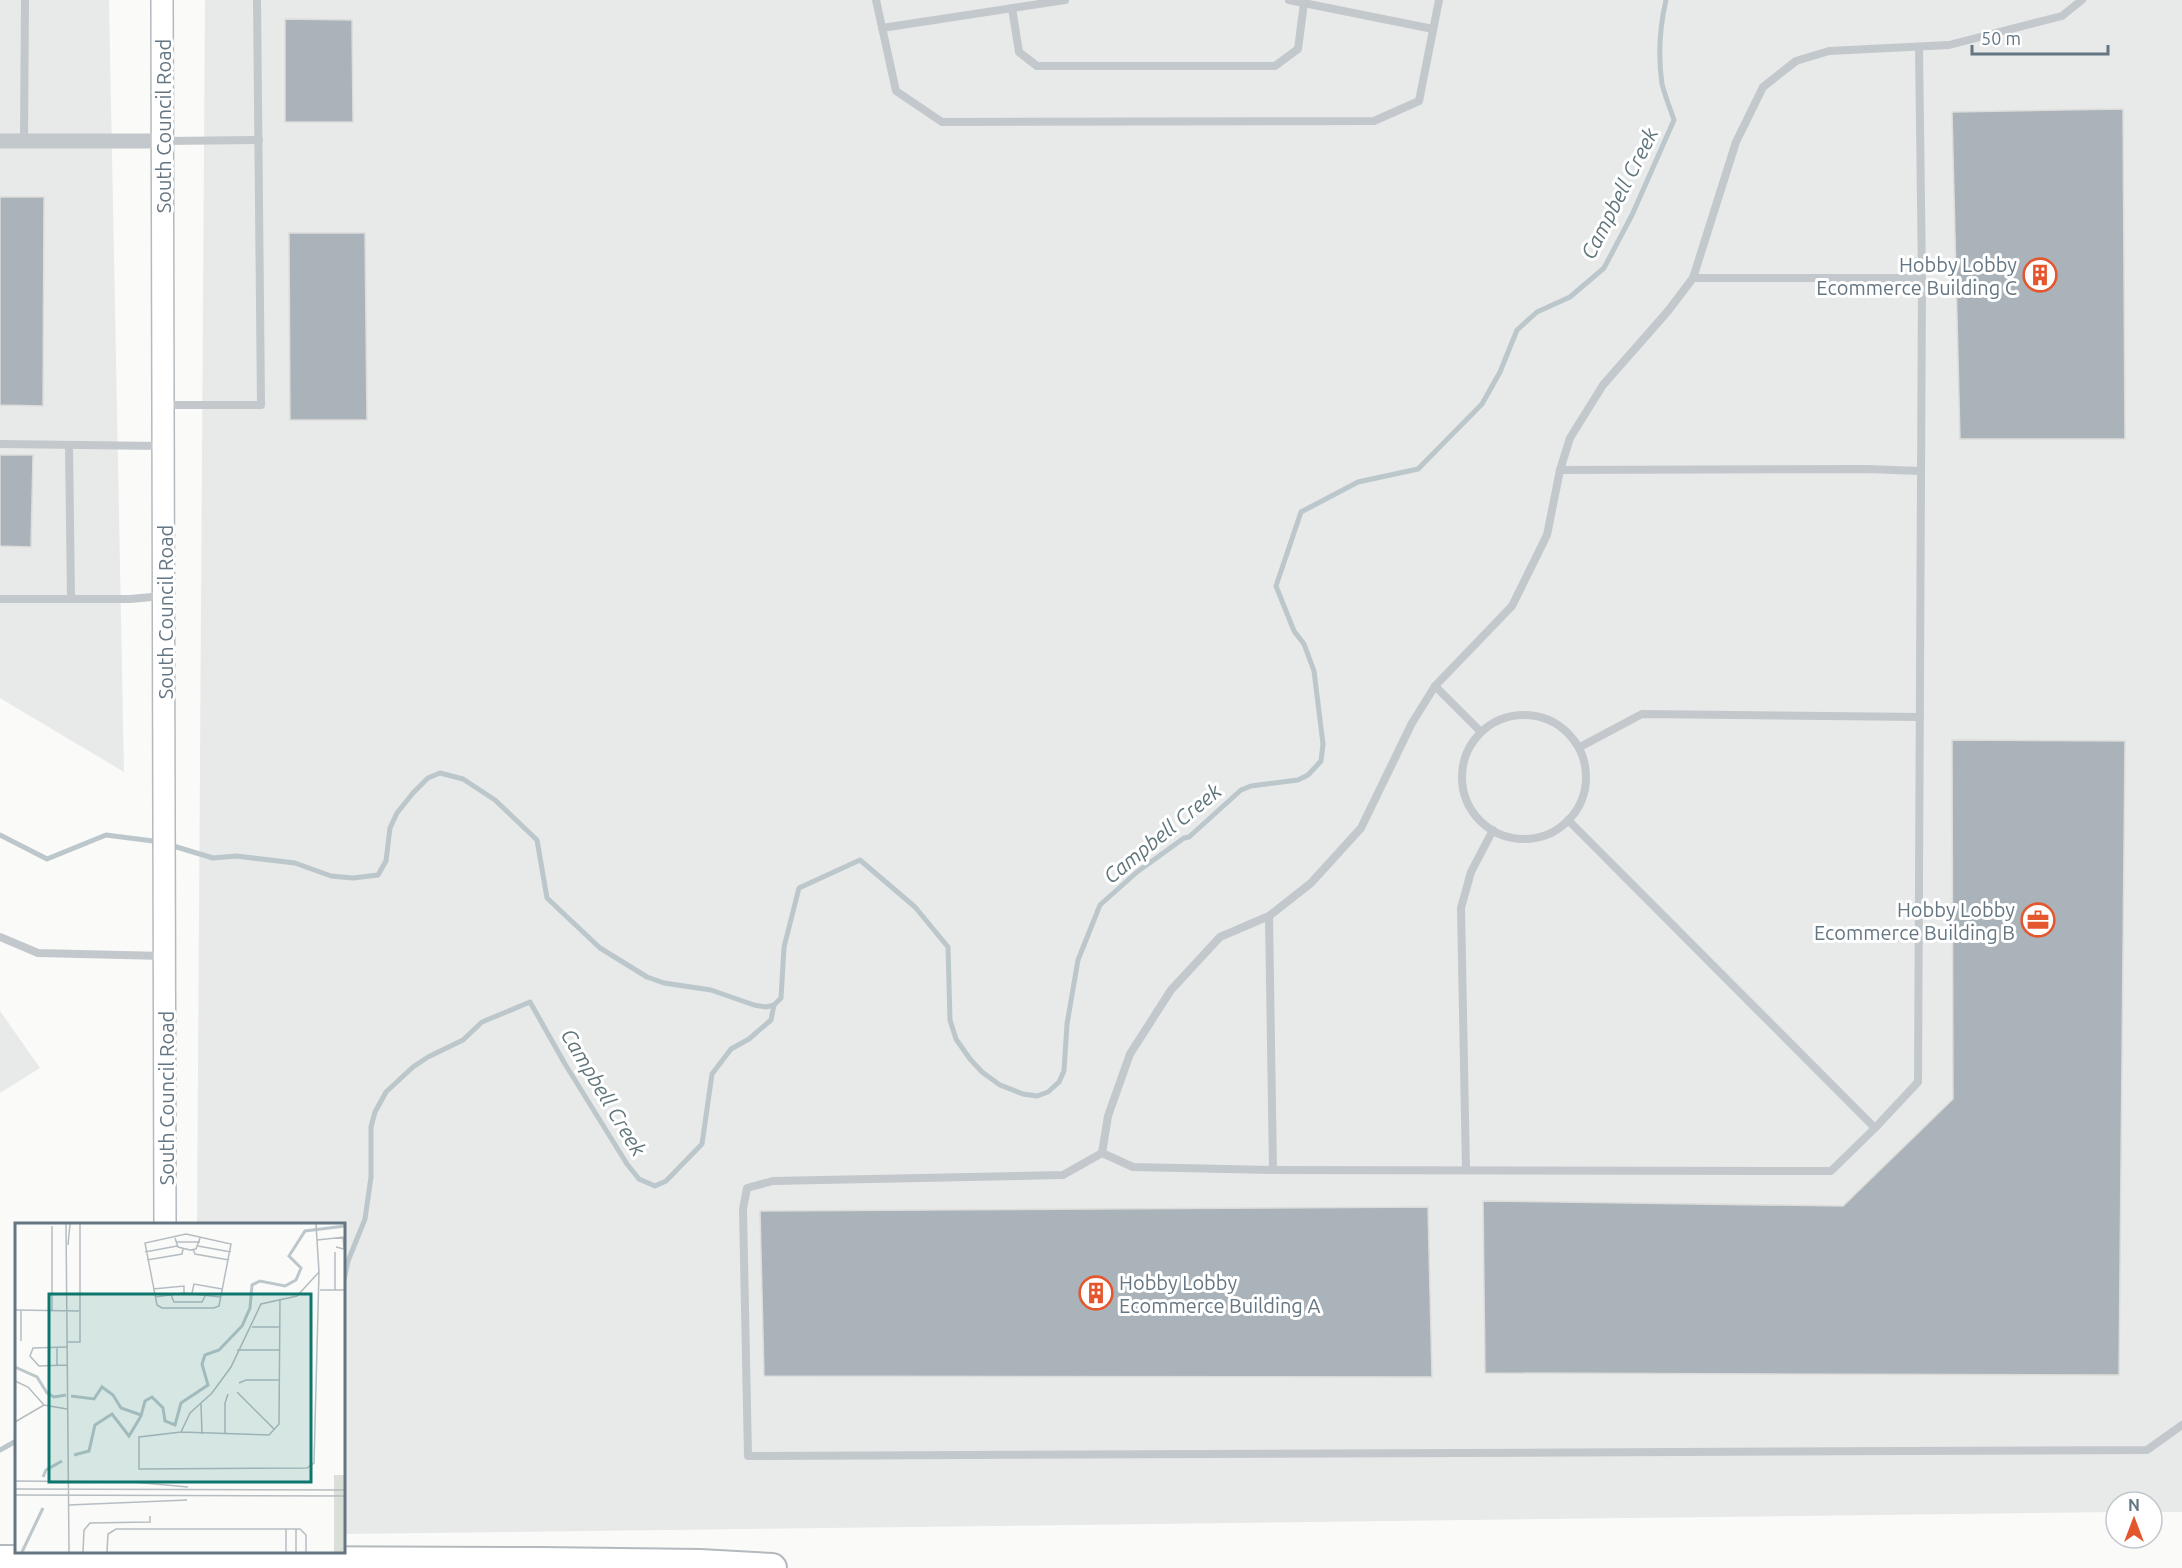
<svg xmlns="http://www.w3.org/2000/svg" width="2182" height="1568" font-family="Ubuntu,sans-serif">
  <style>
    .built { fill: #e8e9e9 }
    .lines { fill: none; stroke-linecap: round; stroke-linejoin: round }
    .stream { stroke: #bbc7cb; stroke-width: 5 }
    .building { fill: #aab3b9; stroke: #dcdcda; stroke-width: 1.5 }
    .secondary-casing { stroke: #b3babf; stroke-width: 24 }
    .motorway-casing { stroke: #b4b9bd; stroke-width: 32 }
    .service { stroke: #c3c8cc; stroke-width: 8 }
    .minor { stroke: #c3c8cc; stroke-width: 15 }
    .secondary { stroke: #fff; stroke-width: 21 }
    .motorway { stroke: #fff; stroke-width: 28 }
    .labels { text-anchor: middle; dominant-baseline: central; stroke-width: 6; stroke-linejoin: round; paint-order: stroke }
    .street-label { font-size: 20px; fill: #657683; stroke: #fff }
    .poi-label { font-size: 20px; fill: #657683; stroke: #fff; text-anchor: end }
    .water-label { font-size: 21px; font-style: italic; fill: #60757c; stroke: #fff }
    .inset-river { fill: none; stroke: #bbc7cb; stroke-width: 3 }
    .inset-road { fill: none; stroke: #b5bdc2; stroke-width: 1.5 }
    .view { fill: #0f766e; fill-opacity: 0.15; stroke: #0f766e; stroke-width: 3 }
    .inset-edge { fill: none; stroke: #657683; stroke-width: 3 }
  </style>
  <rect width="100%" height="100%" fill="#fafaf8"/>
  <!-- built -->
  <g class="built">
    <path d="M0,0H109L124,772L0,698Z"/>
    <path d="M205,0H2182V1512H2152V1502H2116V1512L344,1534V1224H197Z"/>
    <path d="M0,1011L40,1068L0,1093Z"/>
  </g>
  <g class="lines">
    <!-- stream -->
    <g class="stream">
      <path d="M0,835L47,859L106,835L161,842"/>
      <path d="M170,845L213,858L236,856L295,863L331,876L353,878L378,875L386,861L390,828L397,813L413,793L428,778L440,773L463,779L495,800L537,840L547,898L600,948L647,977L664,983L711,990L754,1005L766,1007L774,1005"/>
      <path d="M344,1280L348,1261L365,1219L371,1177V1127L375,1112L386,1092L413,1067L428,1057L463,1040L482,1022L530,1002L565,1064L627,1164L639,1179L655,1186L666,1181L702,1144L712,1074L731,1049L749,1039L771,1020L774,1005L781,998L784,947L799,888L860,860L915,907L948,947L950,1020L956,1039L970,1059L982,1072L1000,1085L1023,1094L1037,1096L1048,1092L1059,1082L1064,1071L1067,1024L1078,960L1100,905L1137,872L1184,838L1189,837L1241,790L1251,786L1298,780L1308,775L1321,761L1323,744L1314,671L1304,644L1294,631L1276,586L1301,512L1358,482L1418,469L1482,404L1500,372L1517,330L1537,312L1570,297L1604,268L1632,215L1674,120C1670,108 1665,96 1662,84C1658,57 1660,26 1666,0"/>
      <path d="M0,1450L16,1441"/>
    </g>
  </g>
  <!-- building -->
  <g class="building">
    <path d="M285,19L352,20L353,122H285Z"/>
    <path d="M2123,109L2125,439H1960L1952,112Z"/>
    <path d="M0,197H44L43,406L0,405Z"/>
    <path d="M289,233H365L367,420H290Z"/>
    <path d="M0,455H33L31,547L0,546Z"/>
    <path d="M1952,740L2125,741L2119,1375L1485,1373L1483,1201L1843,1206L1953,1099Z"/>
    <path d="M1428,1207L1432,1377L764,1376L760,1211Z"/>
  </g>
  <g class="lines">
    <!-- secondary casing -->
    <g class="secondary-casing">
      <path id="secondary" d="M162,0L165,1224"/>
    </g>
    <!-- motorway casing -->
    <g class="motorway-casing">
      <path id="motorway" d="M0,1560L540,1562L700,1564L772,1568"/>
    </g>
    <!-- service -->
    <g class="service">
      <path d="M876,0L896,91L942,122L1374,121L1419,101L1439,0"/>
      <path d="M1289,0L1433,29"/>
      <path d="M2082,0L2062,16L1949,45L1829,51L1796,61L1763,87L1736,142L1693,278L1668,311L1603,385L1570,438L1560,470L1547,535L1512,606L1435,686L1412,723L1361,828L1311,883L1269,916L1220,937L1171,990L1130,1054L1108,1116L1102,1153L1063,1175L773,1181L747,1188L743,1209L748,1456L2147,1450L2182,1425"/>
      <path d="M1012,8L1019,52L1037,66H1275L1298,49L1304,3"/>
      <path d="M882,28L1065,0"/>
      <path d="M24,141L25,0"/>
      <path d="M164,141L259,140"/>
      <path d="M1693,278H1922"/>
      <path d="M164,405H261L257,0"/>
      <path d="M0,444L160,446"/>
      <path d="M69,445L71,599"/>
      <path d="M1560,470L1866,469L1920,471"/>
      <path d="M0,599H130L163,596"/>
      <path d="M1435,686L1481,732"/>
      <circle cx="1524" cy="777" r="62"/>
      <path d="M1580,747L1642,714L1920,717"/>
      <path d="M1568,820L1875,1128"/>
      <path d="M1269,916L1273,1170"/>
      <path d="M0,937L38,953L164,956"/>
      <path d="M1102,1153L1133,1167L1273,1170L1831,1171L1875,1128L1918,1082L1922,278L1919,47"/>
      <path d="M1466,1169L1461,908L1471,872L1493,830"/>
    </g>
    <!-- minor -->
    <path class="minor" d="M0,141H163"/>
    <!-- secondary -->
    <use href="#secondary" class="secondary"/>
    <!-- motorway -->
    <use href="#motorway" class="motorway"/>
  </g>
  <!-- icons -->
  <defs>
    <g id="building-ring" transform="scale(1.725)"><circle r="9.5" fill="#fff" stroke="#e4572e" stroke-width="1.5"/><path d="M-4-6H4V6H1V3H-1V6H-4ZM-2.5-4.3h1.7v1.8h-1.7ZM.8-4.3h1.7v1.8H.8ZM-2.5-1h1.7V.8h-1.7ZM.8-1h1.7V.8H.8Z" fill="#e4572e"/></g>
    <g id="office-ring" transform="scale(1.725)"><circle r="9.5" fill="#fff" stroke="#e4572e" stroke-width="1.5"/><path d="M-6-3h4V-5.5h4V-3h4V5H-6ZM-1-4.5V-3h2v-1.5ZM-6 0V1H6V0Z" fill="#e4572e"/></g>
  </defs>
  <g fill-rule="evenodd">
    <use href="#building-ring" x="2040" y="275"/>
    <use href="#office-ring" x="2038" y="920"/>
    <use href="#building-ring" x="1096" y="1293"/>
  </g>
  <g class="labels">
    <!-- street labels -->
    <g class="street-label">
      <text transform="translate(163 126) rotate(-90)">South Council Road</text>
      <text transform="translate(165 612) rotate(-90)">South Council Road</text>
      <text transform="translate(166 1098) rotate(-90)">South Council Road</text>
    </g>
    <!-- poi labels -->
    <g class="poi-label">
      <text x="2017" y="264">Hobby Lobby<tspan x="2017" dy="23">Ecommerce Building C</tspan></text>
      <text x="2015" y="909">Hobby Lobby<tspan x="2015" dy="23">Ecommerce Building B</tspan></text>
      <text x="1119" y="1282" text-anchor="start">Hobby Lobby<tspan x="1119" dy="23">Ecommerce Building A</tspan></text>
    </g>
    <!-- water labels -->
    <g class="water-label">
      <text transform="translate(1619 193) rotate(-63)">Campbell Creek</text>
      <text transform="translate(1162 833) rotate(-39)">Campbell Creek</text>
      <text transform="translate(604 1092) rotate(59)">Campbell Creek</text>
    </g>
  </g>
  <!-- overview -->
  <g transform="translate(15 1223)">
    <rect width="330" height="330" fill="#fafaf8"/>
    <path d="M319,252H330V329H319Z" fill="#dadfd7"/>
    <path class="inset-river" d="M0,144L22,154L32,170L39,174L51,172M56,173L79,176L87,164L98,172L106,185L126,192M59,232L74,228L80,202L97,191L114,213L126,193L130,178L137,174L148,185L150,198L160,202L166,180L193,162L187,141L190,132L204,127L227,103L235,85L237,62L245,58L270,63L281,57L286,45L274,33L290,8L330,3M28,254L31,247L47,238M7,329L28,285"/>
    <path class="inset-road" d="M51,1L54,329M301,1L304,49L282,73L246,81L216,144L197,170L175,190L166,209L124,214V246L292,245L299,240L304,49M171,11L216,21L204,83L199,85H147L142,82L130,20ZM160,15L163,24L175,27L181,26L185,15M302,17L330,14M161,19H185M53,22L55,1M183,23L216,29M321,24L329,26L328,14M178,26L180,31L214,37M130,29L162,23M132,37L167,31L168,26M138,66L169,63V70L140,74M305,67H330M320,67V29M169,70L206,74M177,70L179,61L207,66M156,72L159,79H187L191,71M0,87L64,88M37,88V3M237,104H265M6,118V87M53,119H65V1M42,124V143M222,127H265M52,142L24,143L15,133L18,125L53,124M0,158L13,164L29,182L52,186M224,160L231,157H265M222,169L259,206M186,181L187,211M0,199L29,182M166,209L254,212L264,201L265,76M210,211V180L213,171M0,258L118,259L173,264M0,266L330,267M0,272L330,273M54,282L172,277M271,306V329M281,306V329M68,329L69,307L75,300L135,299V293M92,329L93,311L101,306H285L291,312V329"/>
    <path class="view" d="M34,71H296V259H34Z"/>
    <rect width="330" height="330" class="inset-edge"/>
  </g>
  <!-- north arrow -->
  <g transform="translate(2134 1520)"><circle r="28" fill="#ffffff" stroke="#c1c8cd" stroke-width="1.5"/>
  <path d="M0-4.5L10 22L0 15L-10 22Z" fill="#e4572e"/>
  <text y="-9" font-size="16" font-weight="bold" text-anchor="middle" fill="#657683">N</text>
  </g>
  <!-- scale -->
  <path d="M1972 45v9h136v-9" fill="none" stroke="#657683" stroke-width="3"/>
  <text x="1981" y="45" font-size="18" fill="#657683" stroke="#ffffff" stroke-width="4.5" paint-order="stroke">50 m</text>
</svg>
